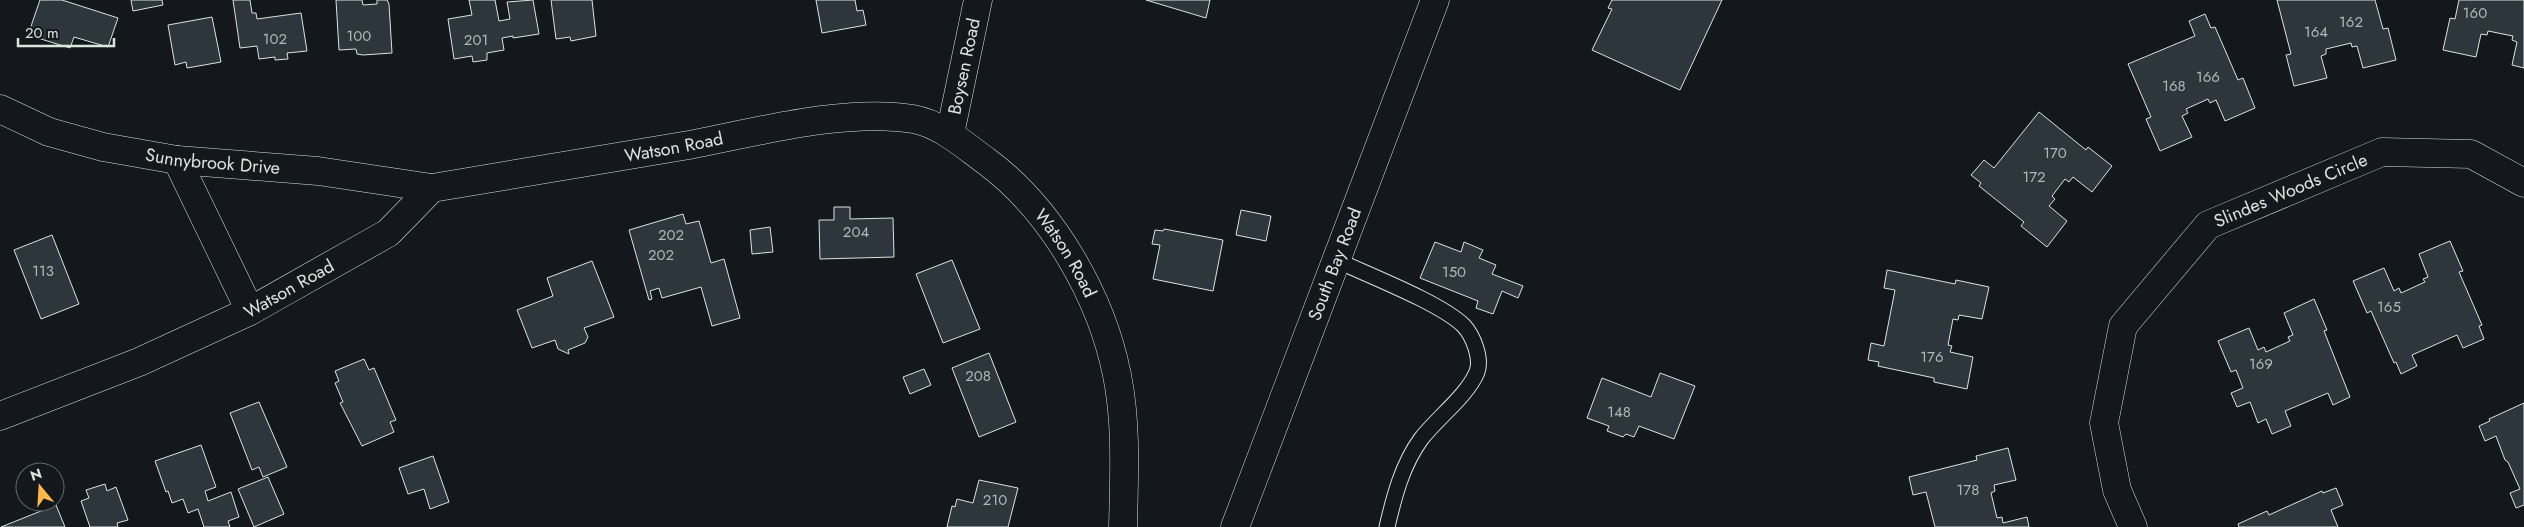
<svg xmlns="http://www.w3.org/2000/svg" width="2524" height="527" font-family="Jost,sans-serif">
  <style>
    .building { fill: #2c363c; stroke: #d8e6dc }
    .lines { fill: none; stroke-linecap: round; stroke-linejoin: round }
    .lane-casing { stroke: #d8e6dc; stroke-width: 17 }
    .street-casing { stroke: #d8e6dc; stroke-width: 29 }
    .secondary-casing { stroke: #d8e6dc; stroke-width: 29 }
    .lane { stroke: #14181c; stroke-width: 15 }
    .street { stroke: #14181c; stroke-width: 28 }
    .secondary { stroke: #14181c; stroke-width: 28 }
    .labels { text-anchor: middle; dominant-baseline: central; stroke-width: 4; stroke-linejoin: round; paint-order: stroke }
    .number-label { font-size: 15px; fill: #adbab4 }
    .street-label { font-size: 18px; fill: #d8e6dc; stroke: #14181c }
  </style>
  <rect width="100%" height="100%" fill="#14181c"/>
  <!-- building -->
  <g class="building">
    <path d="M40,0H62L118,18L108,47L74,37L70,48L28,35Z"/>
    <path d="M131,0H162L163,5L133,11Z"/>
    <path d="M233,0H250L252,13H256L257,19L301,13L307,51L287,53L288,59L275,60V57L259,59L257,46L240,48Z"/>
    <path d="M336,0H362L363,5L377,4V0H387L389,4L392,53L363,55L357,54L356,49L339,50Z"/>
    <path d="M469,0H495L499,21L510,19L507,2L533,0L539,34L513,38V36L502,38L504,50L487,53V60L473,62L472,56L454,59L448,19L472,15Z"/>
    <path d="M551,0H592L596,36L571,41L570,37L556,39Z"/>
    <path d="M816,0H855L857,11L863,10L866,25L822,33Z"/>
    <path d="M1146,0H1210L1206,18Z"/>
    <path d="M1612,0H1722L1680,90L1592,50L1612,9L1608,8Z"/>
    <path d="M2277,0H2375L2383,29L2388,28L2396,60L2363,68L2357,46L2352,47L2351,43L2326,49V54L2321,56L2327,78L2294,86L2286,55L2291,54Z"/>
    <path d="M2459,0H2524V68L2512,65L2517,42L2512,40L2513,36L2488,31L2487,35L2481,34L2476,57L2443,50L2450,18L2455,19Z"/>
    <path d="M2205,14L2211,28L2215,27L2238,80L2243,78L2255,108L2225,121L2216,100L2210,103L2208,99L2186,109L2188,113L2182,116L2192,137L2160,151L2146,119L2151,117L2128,64L2195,36L2189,21Z"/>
    <path d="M212,17L221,62L187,68L186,62L175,65L168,25Z"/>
    <path d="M2039,112L2086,150L2088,147L2112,166L2092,192L2073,177L2069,182L2065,179L2052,196L2055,199L2049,206L2067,221L2047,247L2021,226L2024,222L1979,186L1981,183L1971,175L1984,160L1994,168Z"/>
    <path d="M834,207H850V219L893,218L894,257L820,259L819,220H834Z"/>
    <path d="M1241,210L1271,216L1266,241L1236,235Z"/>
    <path d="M683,214L686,224L699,221L711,263L724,259L740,318L712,326L701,287L662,298L659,288L650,291L652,299L649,300L629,230Z"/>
    <path d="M770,227L773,252L752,254L750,230Z"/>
    <path d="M1164,229L1223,240L1213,291L1153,279L1160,245L1152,244L1155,230L1163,231Z"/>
    <path d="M52,235L79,304L41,319L14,250Z"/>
    <path d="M2450,241L2463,271L2459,272L2482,325L2479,326L2484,339L2463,348L2457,335L2412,355L2417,366L2401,374L2396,362L2394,363L2371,311L2367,313L2353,281L2384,268L2394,291L2399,288L2401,293L2425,282L2423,279L2428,277L2419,254Z"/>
    <path d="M1435,242L1461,252L1464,242L1483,250L1479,258L1496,265L1492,274L1523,286L1518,298L1502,291L1493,314L1476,308L1478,301L1420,278Z"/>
    <path d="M952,260L980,329L943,343L916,274Z"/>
    <path d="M592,261L614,317L584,328L588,337L585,343L568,350L569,354L558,349L555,340L532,348L517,310L553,296L547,278Z"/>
    <path d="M1887,270L1955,284L1956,280L1989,287L1982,319L1959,315L1958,320L1953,319L1948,345L1952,346L1950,352L1973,357L1967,389L1934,382V378L1878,366L1879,362L1868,360L1871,343L1884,346L1895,290L1884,288Z"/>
    <path d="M2314,299L2327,330L2324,331L2350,397L2333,405L2328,393L2285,411L2291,426L2272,434L2266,419L2258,423L2250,402L2237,407L2231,393L2243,388L2236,370L2231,372L2218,341L2249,328L2258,350L2264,347L2266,352L2290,341L2288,337L2293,335L2284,313Z"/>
    <path d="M989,353L1016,422L979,437L952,368Z"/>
    <path d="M364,359L369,370L374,368L396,420L390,422L394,432L362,446L340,403L343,402L335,383L339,381L335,371Z"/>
    <path d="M924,369L931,385L910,394L903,377Z"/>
    <path d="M1660,373L1695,386L1674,439L1639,426L1634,437L1626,434L1623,437L1607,431L1609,426L1587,418L1602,378L1651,397Z"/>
    <path d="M259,402L287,467L263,477L259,467L252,470L230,413Z"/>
    <path d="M2524,403V505L2516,508L2510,493L2520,489L2508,462L2505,460L2496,436L2485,441L2479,426L2490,421L2489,419Z"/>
    <path d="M201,445L216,487L205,491L208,501L231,492L239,517L228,521L230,527H204L198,509L188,513L183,499L172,503L168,491L166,492L155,461Z"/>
    <path d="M2008,448L2016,480L1994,485L1995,491L1991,493L1997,518L2002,517L2003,523L2027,517L2029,527H1935L1926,492L1913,495L1909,477L1977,460L1976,456Z"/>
    <path d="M433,456L449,502L430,509L424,489L408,494L399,468Z"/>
    <path d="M268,477L284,514L254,527L238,489Z"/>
    <path d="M979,480L1018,488L1008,527H947L952,506L955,507L957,499L973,503Z"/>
    <path d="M105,484L107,491L116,487L128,520L117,523L118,527H90L81,501L89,498L86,490Z"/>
    <path d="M2336,488L2343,505L2331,510L2338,527H2239L2238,524L2267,511L2269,515L2322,491L2323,493Z"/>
    <path d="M56,505L65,527H1Z"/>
  </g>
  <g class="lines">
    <!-- lane casing -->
    <g class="lane-casing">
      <path id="lane" d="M1336,260C1368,275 1441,303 1464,326C1473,336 1482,358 1477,372C1467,396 1437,418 1421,439C1402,465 1394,497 1387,527"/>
    </g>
    <!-- street casing -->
    <g class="street-casing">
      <g id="street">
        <path id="s1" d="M0,109L49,132L103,147L177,160L318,171L432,188"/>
        <path id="s2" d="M950,134L978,0"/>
        <path d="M177,160L250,311"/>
        <path id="s3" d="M0,416L139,362L250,311L388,233L432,188C518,174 604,160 689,145C757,132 845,108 913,119C941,124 964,145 986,161C1051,209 1101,295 1117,375C1127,424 1124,477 1123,527"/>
        <path id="s4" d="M2133,527L2117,490L2104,423L2123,326L2208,225L2382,152L2471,154L2524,183"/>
      </g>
    </g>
    <!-- secondary casing -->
    <g class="secondary-casing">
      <g id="secondary">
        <path id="s5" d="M1235,527L1435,0"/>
      </g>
    </g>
    <!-- lane -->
    <use href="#lane" class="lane"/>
    <!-- street -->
    <use href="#street" class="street"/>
    <!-- secondary -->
    <use href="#secondary" class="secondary"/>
  </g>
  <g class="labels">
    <!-- number labels -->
    <g class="number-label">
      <text x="2475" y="13">160</text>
      <text x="2351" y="22">162</text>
      <text x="2316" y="32">164</text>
      <text x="359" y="36">100</text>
      <text x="275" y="39">102</text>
      <text x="476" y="40">201</text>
      <text x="2208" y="77">166</text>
      <text x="2174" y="86">168</text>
      <text x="2055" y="153">170</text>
      <text x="2034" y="177">172</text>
      <text x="856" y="232">204</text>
      <text x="671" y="235">202</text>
      <text x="661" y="255">202</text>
      <text x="43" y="271">113</text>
      <text x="1454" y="272">150</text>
      <text x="2389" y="307">165</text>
      <text x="1932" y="357">176</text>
      <text x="2261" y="364">169</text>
      <text x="978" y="376">208</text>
      <text x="1619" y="412">148</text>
      <text x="1968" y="490">178</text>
      <text x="995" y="500">210</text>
    </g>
    <!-- street labels -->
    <g class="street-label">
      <text stroke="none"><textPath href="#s2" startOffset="69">Boysen Road</textPath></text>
      <text stroke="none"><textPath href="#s3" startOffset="738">Watson Road</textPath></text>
      <text stroke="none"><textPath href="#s1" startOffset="221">Sunnybrook Drive</textPath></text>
      <text stroke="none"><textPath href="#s4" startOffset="429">Slindes Woods Circle</textPath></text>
      <text stroke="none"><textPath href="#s3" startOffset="1188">Watson Road</textPath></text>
      <text stroke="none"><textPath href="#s5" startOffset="281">South Bay Road</textPath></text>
      <text stroke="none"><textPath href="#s3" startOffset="316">Watson Road</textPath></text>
    </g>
  </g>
  <!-- north arrow -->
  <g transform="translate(40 487) rotate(342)"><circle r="24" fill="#14181c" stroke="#626a69"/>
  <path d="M0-4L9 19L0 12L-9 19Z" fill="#ffb74d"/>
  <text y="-8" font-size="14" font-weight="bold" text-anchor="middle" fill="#d8e6dc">N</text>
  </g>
  <!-- scale -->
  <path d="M18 38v8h96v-8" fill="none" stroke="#d8e6dc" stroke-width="2.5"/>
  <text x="25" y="38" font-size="15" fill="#d8e6dc" stroke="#14181c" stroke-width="4" paint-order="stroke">20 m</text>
</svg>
